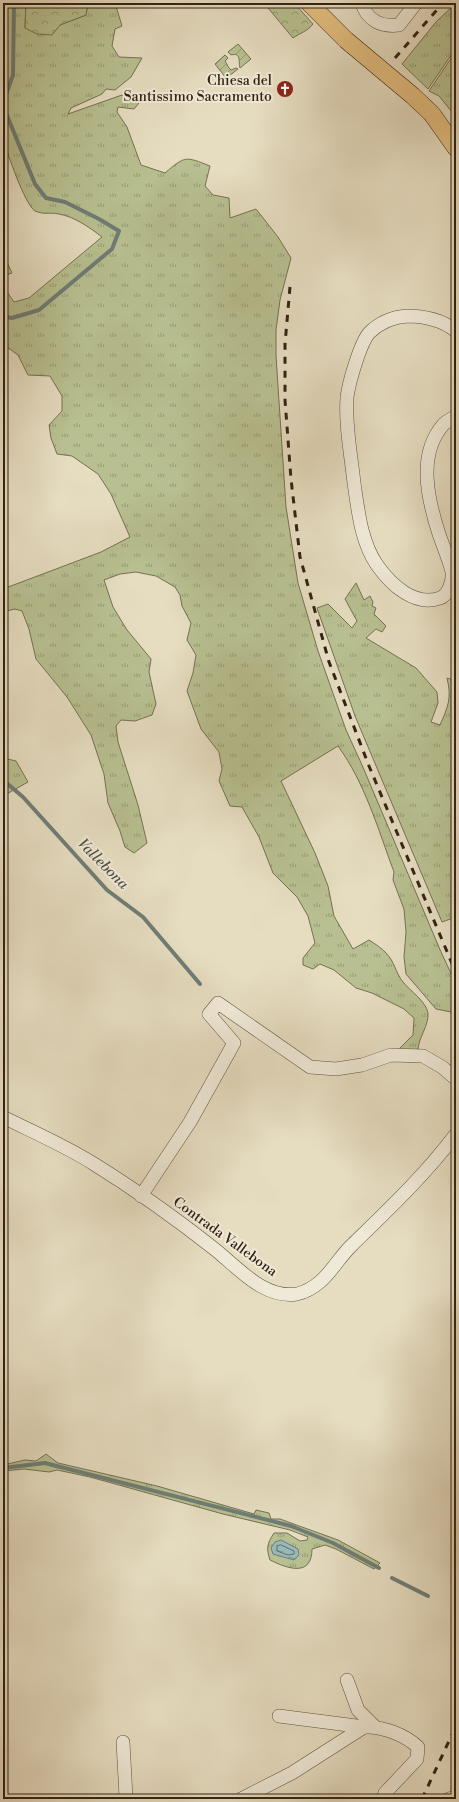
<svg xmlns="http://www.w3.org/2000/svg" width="459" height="1802" font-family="'Libre Bodoni',serif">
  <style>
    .grass { fill: url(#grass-tufts); stroke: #767152 }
    .forest { fill: url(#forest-crowns); stroke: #767152 }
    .garden { fill: url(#garden-furrows); stroke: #767152 }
    .water { fill: url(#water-ripples); stroke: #6f7d76 }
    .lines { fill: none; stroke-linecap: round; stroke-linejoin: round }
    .shore { stroke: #656e66; stroke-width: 1 }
    .stream { stroke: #6f7d76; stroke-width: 4 }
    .minor-casing { stroke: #60513e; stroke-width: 14 }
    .major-casing { stroke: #332212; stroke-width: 18 }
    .minor { stroke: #efe9d7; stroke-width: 13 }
    .major { stroke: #e3be80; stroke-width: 17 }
    .rail { stroke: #332212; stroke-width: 3; stroke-dasharray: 7 7; stroke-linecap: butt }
    .major-bridge-casing { stroke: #332212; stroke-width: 18; stroke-linecap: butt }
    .major-bridge { stroke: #e3be80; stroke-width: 17 }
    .labels { text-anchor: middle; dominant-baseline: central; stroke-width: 4; stroke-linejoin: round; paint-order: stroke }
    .poi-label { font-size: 14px; fill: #332212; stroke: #efe9d7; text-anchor: end }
    .street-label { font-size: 14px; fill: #332212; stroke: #efe9d7 }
    .water-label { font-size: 15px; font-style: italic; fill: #515044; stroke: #efe9d7 }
  </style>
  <defs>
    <pattern id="grass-tufts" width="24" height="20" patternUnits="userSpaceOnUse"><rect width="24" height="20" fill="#b8c091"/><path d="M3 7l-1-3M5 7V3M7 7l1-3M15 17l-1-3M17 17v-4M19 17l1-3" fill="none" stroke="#969c75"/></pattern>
    <pattern id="forest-crowns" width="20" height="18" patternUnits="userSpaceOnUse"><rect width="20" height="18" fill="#b8c091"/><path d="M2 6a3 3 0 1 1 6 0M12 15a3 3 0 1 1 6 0" fill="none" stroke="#969c75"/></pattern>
    <pattern id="garden-furrows" width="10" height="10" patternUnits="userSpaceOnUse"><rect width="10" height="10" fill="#b8c091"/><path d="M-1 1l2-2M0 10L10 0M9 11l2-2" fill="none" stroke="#969c75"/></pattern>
    <pattern id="water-ripples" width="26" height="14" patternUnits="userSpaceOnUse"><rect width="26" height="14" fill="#97bab9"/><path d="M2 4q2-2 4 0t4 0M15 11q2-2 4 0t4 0" fill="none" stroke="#7c9795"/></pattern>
  </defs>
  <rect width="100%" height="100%" fill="#e6ddc1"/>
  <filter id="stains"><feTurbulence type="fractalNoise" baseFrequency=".005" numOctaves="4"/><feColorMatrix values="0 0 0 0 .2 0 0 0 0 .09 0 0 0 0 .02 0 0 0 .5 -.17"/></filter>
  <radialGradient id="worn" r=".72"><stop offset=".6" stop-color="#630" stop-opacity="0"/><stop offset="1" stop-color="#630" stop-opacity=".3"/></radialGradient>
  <!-- grass -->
  <g class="grass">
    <path d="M3,3H26L25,28L60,25L86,15L88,3H115L122,26L115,29L112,46L119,57L142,58L131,77L115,90L106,89L102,94L71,108L68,114L122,95L139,103L134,109L118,107L117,112L127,127L141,165L165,173C185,156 185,156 210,166L205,186L213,195L229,198L230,218L256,209L278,237L291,258L280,300L276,330V356L286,507L298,583L318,651L346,730L362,765L441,952L456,984V1019L451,1012L436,1009L406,974L404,957L406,932L404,909L393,880L394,872C378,829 365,783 338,746L281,781L315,853L328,886L334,916L353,949L369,940C375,944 382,948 386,953C395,962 395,972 403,982C410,991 426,1001 428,1013C429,1025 419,1037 418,1049L409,1051L398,1050L413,1035L414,1018L404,1009L372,993L356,988L334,970L320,964L313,969L303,965V958L315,943L308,916L297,897L273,873L259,837L242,807L230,806L219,781L222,769L219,752L201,729L187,691L193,673L196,655L187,640L191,623L182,606L180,595L175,587L156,576L136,572L120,574L104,580L113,607L127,630L151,659L149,672L156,704L152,715L135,721L121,720L116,726L118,742L138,805L147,843L134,853L125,847L120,831L108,803L104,774L91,735L67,697L36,659L29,629L22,611L15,609L3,612V589L101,552L130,537L111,494L98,474L72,456L57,454L51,438L49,425L62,411V396L50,376L28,375L18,355L3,344V289H5L14,302L29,298L102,237C89,227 75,217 59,214C50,212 44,215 35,211C25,205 6,150 3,138Z"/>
    <path d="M456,3V48L428,89L402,64L436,22Z"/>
    <path d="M456,51V117L439,96L429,91Z"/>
    <path d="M6,260L12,273L3,276V261Z"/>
    <path d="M356,583L364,600L370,596L373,602L372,606L376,608L374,614L386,626L382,632L376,629L366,638L416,668L437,692L438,703L431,722L440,725C448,707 452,698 447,678L456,681V917L442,922L355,716L317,608L328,604L352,628L357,621L345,599Z"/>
    <path d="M3,758L16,761L28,782L3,796Z"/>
    <path d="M46,1454L58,1463L157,1486L254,1514L256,1510L269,1513L271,1519H280L338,1540L380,1563L374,1569L336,1549L325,1545L312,1549C312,1577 288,1569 270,1560C266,1548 267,1544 274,1533H287L300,1541L307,1540L308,1537L290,1530L223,1514L90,1477L57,1470L49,1472L24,1469L3,1471V1465L25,1460L36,1461Z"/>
  </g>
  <!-- forest -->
  <g class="forest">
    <path d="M26,3H88L86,15L60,25L52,35L37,34L25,28Z"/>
    <path d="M264,3H294L313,24C308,31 300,33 293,38Z"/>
  </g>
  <!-- garden -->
  <g class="garden">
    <path d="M238,44L251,59L240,68C238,62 242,52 231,55L228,52Z"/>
    <path d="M225,55L228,58L225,61L229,68L231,70L236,68L238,69L226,78L215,64Z"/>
  </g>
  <!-- water -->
  <path class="water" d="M281,1540L298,1549L299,1555L294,1560L273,1554L271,1548L275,1542Z"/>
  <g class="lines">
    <!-- shore -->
    <path class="shore" d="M281,1545L294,1551V1554L288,1555L277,1551V1546Z"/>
    <!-- stream -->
    <g class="stream">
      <path d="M3,316L12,318L39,310L112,249L119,231L99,219L65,202L46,198L35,184L6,113L5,97L13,75L14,3"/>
      <path d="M3,780L23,797L107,890L143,917L200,984"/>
      <path d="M3,1468L45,1463L291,1526L333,1543L379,1568"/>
      <path d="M392,1578L428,1596"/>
    </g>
    <!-- minor casing -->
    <g class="minor-casing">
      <g id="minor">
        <path d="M362,3C367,21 382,27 399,25L416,3"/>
        <path d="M456,331C442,320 425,316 407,316C393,317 379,323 369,333C360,344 349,382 347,397C345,425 351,455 354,483C358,510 361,542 377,565C391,585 415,607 440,598C449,595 453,580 452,572C449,559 443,546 439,534C428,500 417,455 443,425C446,421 452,419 456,416"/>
        <path d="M3,1117C33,1132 66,1146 94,1164C136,1190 179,1221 217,1251C240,1270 265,1299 297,1294C306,1292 314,1287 321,1281C333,1270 341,1255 353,1244C389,1209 425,1175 456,1134"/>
        <path d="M141,1196L190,1122L234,1043L209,1014L218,1003L310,1067L336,1069L362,1065L391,1055L423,1056L442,1067L456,1079"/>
        <path d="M347,1680L358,1710L374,1726"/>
        <path d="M279,1716L364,1727C383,1726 405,1735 418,1747L417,1759L385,1793L383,1799"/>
        <path d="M123,1742L126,1797L124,1799"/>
        <path d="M241,1799L292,1773L364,1727"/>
        <path d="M449,1799L456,1797"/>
      </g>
    </g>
    <!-- major casing -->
    <g class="major-casing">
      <g id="major">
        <path d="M309,3L346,40"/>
        <path d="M432,114L456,148"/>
      </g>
    </g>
    <!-- minor -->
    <use href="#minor" class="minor"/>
    <!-- major -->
    <use href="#major" class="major"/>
    <!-- rail -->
    <g class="rail">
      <path d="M395,58L443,3"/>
      <path d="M290,287L285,344V400L291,479L300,557L329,662L369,766L456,973"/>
      <path d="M422,1799L456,1726"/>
    </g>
    <!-- major-bridge casing -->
    <g class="major-bridge-casing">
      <path id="major-bridge" d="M346,40L413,96L432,114"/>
    </g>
    <!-- major-bridge -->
    <use href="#major-bridge" class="major-bridge"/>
  </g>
  <!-- icons -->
  <defs>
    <g id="church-disc" transform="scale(0.9)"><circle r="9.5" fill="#8f2418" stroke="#efe9d7"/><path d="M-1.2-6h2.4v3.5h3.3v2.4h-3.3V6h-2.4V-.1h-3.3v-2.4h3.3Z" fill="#fff"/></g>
  </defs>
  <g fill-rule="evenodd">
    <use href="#church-disc" x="285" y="89"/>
  </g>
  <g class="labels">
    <!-- poi labels -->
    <g class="poi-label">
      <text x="272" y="81">Chiesa del<tspan x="272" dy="16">Santissimo Sacramento</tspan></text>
    </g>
    <!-- street labels -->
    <g class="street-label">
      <text transform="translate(225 1237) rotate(36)">Contrada Vallebona</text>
    </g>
    <!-- water labels -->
    <g class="water-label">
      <text transform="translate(103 864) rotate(45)">Vallebona</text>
    </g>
  </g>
  <!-- margin -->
  <rect width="459" height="1802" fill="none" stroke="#e6ddc1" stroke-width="16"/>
  <rect x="4" y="4" width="451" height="1794" fill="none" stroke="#332212" stroke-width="2"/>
  <rect x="8" y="8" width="443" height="1786" fill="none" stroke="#332212"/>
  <rect width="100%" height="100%" filter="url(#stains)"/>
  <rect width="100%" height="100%" fill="url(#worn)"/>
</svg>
